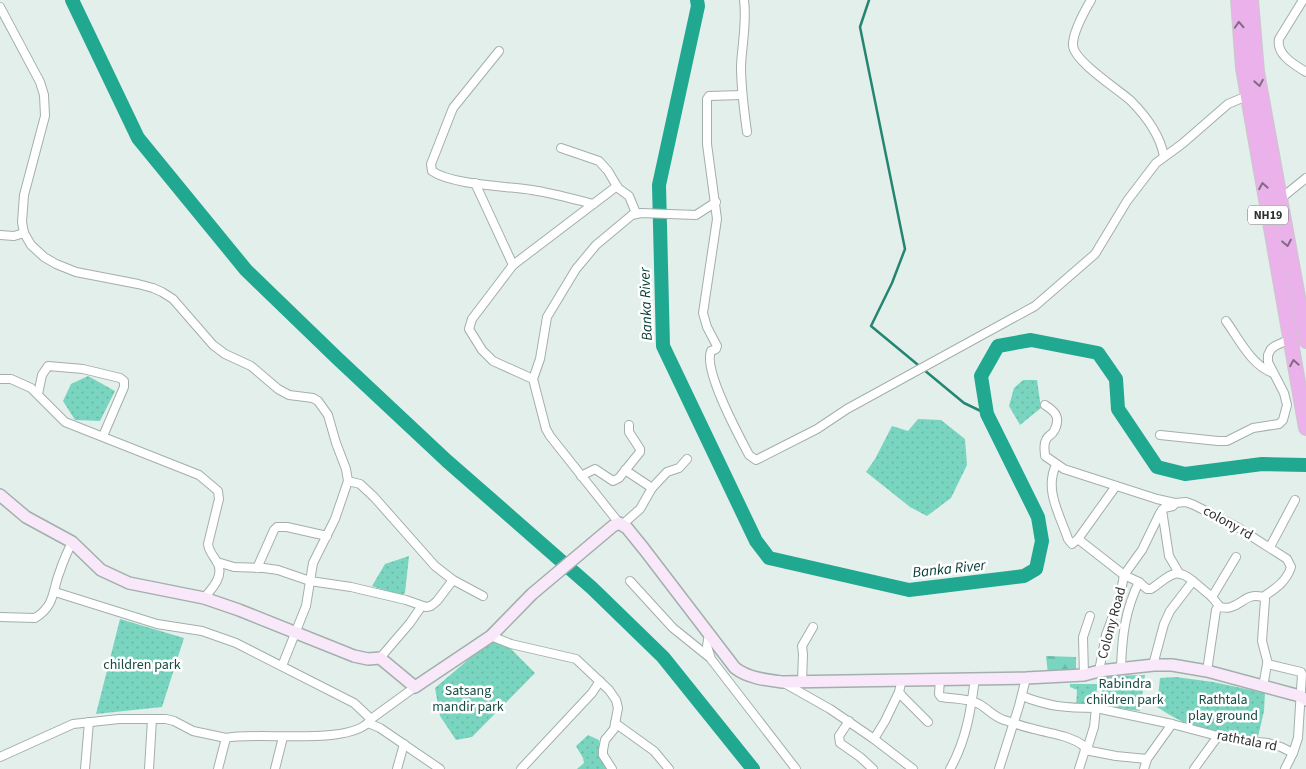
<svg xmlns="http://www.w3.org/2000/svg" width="1306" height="769" font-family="'Source Sans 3',sans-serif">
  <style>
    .forest { fill: url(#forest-firs) }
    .park { fill: url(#park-dots) }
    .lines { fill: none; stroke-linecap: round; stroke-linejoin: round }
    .stream { stroke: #258573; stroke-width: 2.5 }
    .river { stroke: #21a890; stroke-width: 14 }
    .street-casing { stroke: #a3afac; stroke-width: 10 }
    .secondary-casing { stroke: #a3afac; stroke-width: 14 }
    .highway-casing { stroke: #c8cac9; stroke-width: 16 }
    .street { stroke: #fff; stroke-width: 8 }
    .secondary { stroke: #f9e8f9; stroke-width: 11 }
    .highway { stroke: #eab1eb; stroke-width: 14 }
    .oneway { stroke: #826b84 }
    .labels { text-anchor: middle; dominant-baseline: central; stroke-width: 5; stroke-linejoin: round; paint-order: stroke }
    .shield { fill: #fff; stroke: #6c706e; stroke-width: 1 }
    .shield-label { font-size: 12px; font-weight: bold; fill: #2d3230 }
    .street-label { font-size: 14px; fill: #2d3230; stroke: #fff }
    .park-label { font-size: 14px; fill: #184c42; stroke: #fff }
    .water-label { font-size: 15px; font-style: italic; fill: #00382e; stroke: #fff }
  </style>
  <defs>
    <pattern id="forest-firs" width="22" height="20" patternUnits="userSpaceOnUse" patternTransform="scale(1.25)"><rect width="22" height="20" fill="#7ad5c0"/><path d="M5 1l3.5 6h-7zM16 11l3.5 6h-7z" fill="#6ab7a5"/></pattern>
    <pattern id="park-dots" width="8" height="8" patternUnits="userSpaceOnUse" patternTransform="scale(1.25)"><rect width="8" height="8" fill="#7ad5c0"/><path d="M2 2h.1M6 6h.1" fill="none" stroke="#6ab7a5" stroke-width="1.8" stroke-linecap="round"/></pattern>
  </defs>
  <rect width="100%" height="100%" fill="#e3efeb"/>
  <!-- forest -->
  <path class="forest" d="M1046,656L1076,657V674H1048Z"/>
  <!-- park -->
  <g class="park">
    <path d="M88,376L115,391L100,421L75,420L63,401L71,384Z"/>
    <path d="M1023,380H1037L1041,408L1020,425L1009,406L1014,388Z"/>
    <path d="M918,419L941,420L965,439L967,465L951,498L927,516L910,507L866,472L875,459L892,426L908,431Z"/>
    <path d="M409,556L405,593L401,596L372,586L385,564Z"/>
    <path d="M120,619L184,638L162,707L96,714Z"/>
    <path d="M497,635L535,673L472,737L456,740L440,716L435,688Z"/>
    <path d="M1145,675L1140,711L1102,706V676Z"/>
    <path d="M1176,677L1213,682L1265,693L1264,711L1258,737C1232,735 1204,732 1181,721C1173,717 1165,712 1157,707L1160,678Z"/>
    <path d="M1070,684H1097L1096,707H1076L1077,690L1070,687Z"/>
    <path d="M588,735L599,740L602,754L610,769H577L584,763L583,758L576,746Z"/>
  </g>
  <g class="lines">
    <!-- stream -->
    <path class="stream" d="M869,0L860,27L905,249L892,283L871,326L964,403L987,414"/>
    <!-- river -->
    <g class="river">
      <path d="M72,0L138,138L246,270L337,358L447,461L592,588L663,657L753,769"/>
      <path d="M697,0L698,6L659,185L663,346L756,541L769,558L909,590L1024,576L1036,569L1042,541L1038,517L987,414L981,376L998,346L1031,340L1098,353L1116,379L1118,409L1157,467L1185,474L1262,464L1306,465"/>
    </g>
    <!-- street casing -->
    <g class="street-casing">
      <g id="street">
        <path d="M744,0C747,23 742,44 741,66C741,89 744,110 747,132"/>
        <path d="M1091,0C1084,12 1072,33 1073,46C1075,62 1119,90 1131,101C1146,116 1160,136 1164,156"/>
        <path d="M1303,0L1279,39C1276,55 1295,65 1306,72"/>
        <path d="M0,7L40,82L44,95L45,116L24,195L22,222L24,233L31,245L44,257L56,264L76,272L138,284L153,288L162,292L173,299L213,345L225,354L251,366L278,389L289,395L313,398L318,401L328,415L336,443L346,469L348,481L335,519L313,563L306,606L282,666"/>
        <path d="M499,51L453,108L431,164L432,171C452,185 507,186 532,190C552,193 573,199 593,204"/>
        <path d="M742,95L709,96L707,99V144L717,219L703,313L707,327L717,346L716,349L711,351C703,370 739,436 749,455L756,460L817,429L847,409L1035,306L1095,254L1127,201L1156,163L1182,144L1228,104L1247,96"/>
        <path d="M561,148L599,161L608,171L618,188L629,196L636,213"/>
        <path d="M475,183L513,265"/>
        <path d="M617,186L513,265L472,319L469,329L482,350L493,361L533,379L546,429L550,436L619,523"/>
        <path d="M1279,200L1306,178"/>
        <path d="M0,235L14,236L24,233"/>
        <path d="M1226,321C1239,339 1251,365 1273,373"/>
        <path d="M0,379H11L31,388L65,422L199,475L218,491L219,499L208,544C209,552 213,555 217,562C225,575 212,589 204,598"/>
        <path d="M533,379L540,359L547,317L576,269L596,245L632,215L641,213L696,215L716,202"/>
        <path d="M38,394L42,375L48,366L83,369L120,378L124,381V387L103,436"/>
        <path d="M1045,405C1056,412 1061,418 1054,431C1052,435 1047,436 1046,440C1043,445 1045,451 1045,456L1064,469L1157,499L1175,503L1186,502L1194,505L1237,527L1287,559L1291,567C1287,581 1275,589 1263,597"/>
        <path d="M1160,435L1218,441H1227L1253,428L1279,424L1283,420L1287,405L1284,393L1268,362V355L1271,349L1275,346L1290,339"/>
        <path d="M1056,465C1044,490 1060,515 1068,539L1072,544L1078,539L1116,486"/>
        <path d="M625,470L652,488L667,472L679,468L687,459"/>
        <path d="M581,476L595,469L613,481L619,478L640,452V449L629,432V425"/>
        <path d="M348,481L360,484L374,497L435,566L453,580L483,596"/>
        <path d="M1162,510L1169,556L1179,573"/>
        <path d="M623,524L640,509L652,488"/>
        <path d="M1078,539L1124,575L1120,597L1106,635L1099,671"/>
        <path d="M1270,547L1295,500"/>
        <path d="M217,562L234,567L264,568L278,570L310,581L351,587L406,600L426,607L431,606L437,601L453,580"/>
        <path d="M257,568L274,530L277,527H287L327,536"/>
        <path d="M630,581L673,628L709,657"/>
        <path d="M1193,581L1212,597L1220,607"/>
        <path d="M55,592L157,624L202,631L236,643L354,703L371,719"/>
        <path d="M1212,597L1236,557"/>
        <path d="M0,617L35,618C56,605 52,590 60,571C63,561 68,551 72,542"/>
        <path d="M709,634L707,646L711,659L796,769"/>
        <path d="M491,636L511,644L576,659L609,690L616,700L618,708L614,729L605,740L603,750V755L612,769"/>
        <path d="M380,658L410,623L421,607"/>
        <path d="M1153,665L1164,624L1170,611L1193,581C1174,565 1168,578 1151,589H1147L1139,582L1124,575L1142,550L1160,513L1164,508L1173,506L1175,503"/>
        <path d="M1121,668C1122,637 1125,610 1139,582"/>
        <path d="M1207,671L1216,610L1218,607C1222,607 1227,609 1231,607C1244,603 1246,593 1263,597L1265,600L1262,641L1268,664"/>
        <path d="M1084,675L1083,637L1090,616"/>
        <path d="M902,679L899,692L902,696L928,722"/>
        <path d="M940,679L939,694L941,697C954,699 967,698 979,704C988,709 994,717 1004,720C1014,723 1024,727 1034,729C1051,734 1069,735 1084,746H1088L1094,727L1096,708C1067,708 1050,707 1022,696"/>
        <path d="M802,682L803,654L802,646L813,627"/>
        <path d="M784,683L830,709L874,739L913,769"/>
        <path d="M1263,687L1267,664L1301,672L1302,674L1298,738L1293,753L1285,769"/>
        <path d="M1096,708L1172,724L1229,739L1268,743L1281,747L1293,753"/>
        <path d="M849,721L839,736L840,743L860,757L873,769"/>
        <path d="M368,723L380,728L440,769"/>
        <path d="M615,723L654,751L669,769"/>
        <path d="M874,739L885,721L899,692"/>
        <path d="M1085,750L1116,756L1147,759L1172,724"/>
        <path d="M0,757L73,724L119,719H166L174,721L193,731L226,738"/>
        <path d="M85,769L89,722"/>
        <path d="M149,769L152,719"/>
        <path d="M218,769L226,738C257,731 354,747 371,719L415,687"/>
        <path d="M275,769L283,737"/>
        <path d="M397,769L404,744"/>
        <path d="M521,769L592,693L600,681"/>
        <path d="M950,769C966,741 971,710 975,678"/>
        <path d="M999,769L1019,706L1026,678"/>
        <path d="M1079,769L1085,750L1084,746"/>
        <path d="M1144,769L1147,759"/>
        <path d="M1194,769L1218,736"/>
      </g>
    </g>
    <!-- secondary casing -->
    <g class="secondary-casing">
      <path id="secondary" d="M0,495L26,517L72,542L101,570L129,583L204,598L239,610L354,656L368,659L380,658L415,687L491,636L532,594L613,526L619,523L627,528L644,549L735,668C748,678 766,680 782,682L1026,678L1084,675L1099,671L1154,665H1172L1207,671L1300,696L1306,700"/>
    </g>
    <!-- highway casing -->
    <g class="highway-casing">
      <g id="highway">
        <path d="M1238,0L1243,68L1306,428"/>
        <path d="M1251,0L1257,72L1306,341"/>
      </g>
    </g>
    <!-- street -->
    <use href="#street" class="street"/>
    <!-- secondary -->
    <use href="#secondary" class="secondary"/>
    <!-- highway -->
    <use href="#highway" class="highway"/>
  </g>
  <!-- one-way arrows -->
  <defs><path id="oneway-chevron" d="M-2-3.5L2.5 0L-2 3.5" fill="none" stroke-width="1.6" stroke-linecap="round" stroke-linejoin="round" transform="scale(1.25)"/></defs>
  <g class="oneway">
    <use href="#oneway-chevron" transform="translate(1239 25) rotate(-93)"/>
    <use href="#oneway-chevron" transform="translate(1259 83) rotate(80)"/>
    <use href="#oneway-chevron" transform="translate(1263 186) rotate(-100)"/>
    <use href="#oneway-chevron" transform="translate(1287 243) rotate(79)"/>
    <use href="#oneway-chevron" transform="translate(1294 363) rotate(-100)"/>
  </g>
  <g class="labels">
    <!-- shield labels -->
    <rect class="shield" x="1248" y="205.5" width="40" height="19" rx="4"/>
    <g class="shield-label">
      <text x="1268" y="215">NH19</text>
    </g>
    <!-- street labels -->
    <g class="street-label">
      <text transform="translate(1228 523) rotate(29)">colony rd</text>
      <text transform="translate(1112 623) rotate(-75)">Colony Road</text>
      <text transform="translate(1247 741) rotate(11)">rathtala rd</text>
    </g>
    <!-- park labels -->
    <g class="park-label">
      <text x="142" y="665">children park</text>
      <text x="1125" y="684">Rabindra<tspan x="1125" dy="16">children park</tspan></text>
      <text x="468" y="691">Satsang<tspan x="468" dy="16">mandir park</tspan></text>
      <text x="1223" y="700">Rathtala<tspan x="1223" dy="16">play ground</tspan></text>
    </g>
    <!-- water labels -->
    <g class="water-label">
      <text transform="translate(646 304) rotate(-92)">Banka River</text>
      <text transform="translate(949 569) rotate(-6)">Banka River</text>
    </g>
  </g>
</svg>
